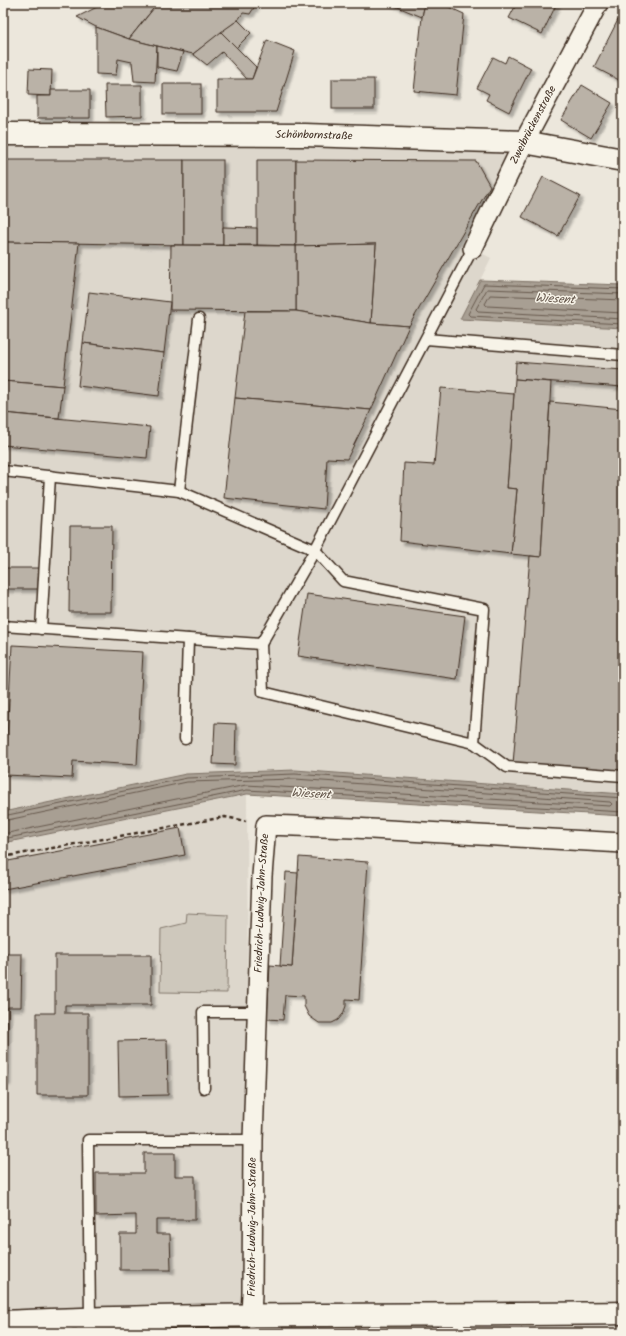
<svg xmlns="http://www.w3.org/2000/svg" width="626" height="1336" font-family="Kalam,sans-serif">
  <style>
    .built { fill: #ddd7cc }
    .green { fill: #cec8bc; stroke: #84796d }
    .water { fill: #a89f93; stroke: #7c7064 }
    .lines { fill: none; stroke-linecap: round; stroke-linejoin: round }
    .shore { stroke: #67594d; stroke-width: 1 }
    .building { fill: #bab2a7; stroke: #3b2a1e; filter: url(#shadow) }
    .service-casing { stroke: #3b2a1e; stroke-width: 13 }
    .minor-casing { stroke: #3b2a1e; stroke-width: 22 }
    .tertiary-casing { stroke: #3b2a1e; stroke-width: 25 }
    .secondary-casing { stroke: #3b2a1e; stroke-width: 25 }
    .path { stroke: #3b2a1e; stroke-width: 2.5; stroke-dasharray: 4 3; stroke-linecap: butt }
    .service { stroke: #f7f3e8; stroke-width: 10 }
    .minor { stroke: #f7f3e8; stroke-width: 19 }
    .tertiary { stroke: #f7f3e8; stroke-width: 22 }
    .secondary { stroke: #f7f3e8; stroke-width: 22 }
    .labels { text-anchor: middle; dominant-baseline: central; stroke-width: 3; stroke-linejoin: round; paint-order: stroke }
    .street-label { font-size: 11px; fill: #3b2a1e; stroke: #f7f3e8 }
    .water-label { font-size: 12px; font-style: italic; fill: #615347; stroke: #f7f3e8 }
  </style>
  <defs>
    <filter id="shadow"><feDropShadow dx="3.5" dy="3.5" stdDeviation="1" flood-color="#0004"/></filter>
  </defs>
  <rect width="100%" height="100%" fill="#ece7dc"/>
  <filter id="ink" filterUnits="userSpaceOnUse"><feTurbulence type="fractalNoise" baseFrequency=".025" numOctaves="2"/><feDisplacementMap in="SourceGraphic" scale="8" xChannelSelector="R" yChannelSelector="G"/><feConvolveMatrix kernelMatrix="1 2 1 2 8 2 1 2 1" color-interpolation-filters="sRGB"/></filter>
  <g filter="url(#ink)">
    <!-- built -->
    <g class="built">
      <path d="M3,144L512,149L462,243L491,258L461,319L623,328V794L295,770L3,812Z"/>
      <path d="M247,794L249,1308L251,1333H44L45,1315L3,1317V843Z"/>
    </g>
    <!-- green -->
    <path class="green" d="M187,913L228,915L227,993L160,992L161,929L186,923Z"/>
    <!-- water -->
    <g class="water">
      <path d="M480,280L623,285V328L460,319Z"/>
      <path d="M295,770L623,794V816L247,794L3,843V812L186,774Z"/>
    </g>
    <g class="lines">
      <!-- shore -->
      <g class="shore">
        <path d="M623,289L484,284L468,314L470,316L623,324"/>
        <path d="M623,294L487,289L476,309L478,311L623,319"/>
        <path d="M623,300L490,295L485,304L487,306L623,313"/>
        <path d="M3,816L187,778L295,774L623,798"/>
        <path d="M3,821L187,782L295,779L610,802L612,804L610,806L246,785L3,834"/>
        <path d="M3,839L247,790L623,812"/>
      </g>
    </g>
    <!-- building -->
    <g class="building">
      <path d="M105,3H156L157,4L129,39L96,27L77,17Z"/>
      <path d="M158,3H257L250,14L243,13L238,20L193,54L157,46L129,39Z"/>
      <path d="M388,3H425L422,17Z"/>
      <path d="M425,3H440L464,14L456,95L414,91L422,17Z"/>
      <path d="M517,3H557L542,34L509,18Z"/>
      <path d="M623,10V77L622,76L619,80L594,67Z"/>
      <path d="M238,20L251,33L236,48L221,32Z"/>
      <path d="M96,27L129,39L157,46L155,82L134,81L132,62L118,59L116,75L96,74Z"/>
      <path d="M221,32L256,67L252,79H247L222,52L207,65L193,54Z"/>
      <path d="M267,40L295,51L276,112H217V79H252Z"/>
      <path d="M157,46L183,52L177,71L157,67Z"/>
      <path d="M508,56L531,68L509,112L486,100L489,94L477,88L493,57L505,63Z"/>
      <path d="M29,69L52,70L51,96L28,95Z"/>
      <rect x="332" y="79" width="42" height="30"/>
      <rect x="163" y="84" width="38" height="30"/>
      <path d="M105,85H142V116L106,117Z"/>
      <path d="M582,85L612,103L591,138L561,120Z"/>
      <path d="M51,90H90V118H37V96H51Z"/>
      <path d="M3,160H184V245L3,242Z"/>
      <rect x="184" y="160" width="39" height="85"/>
      <path d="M257,160H296V246L257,245Z"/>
      <path d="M296,160L476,161L490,186L409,326L371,323L376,244L296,246Z"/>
      <path d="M543,177L580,196L558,236L522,217Z"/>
      <path d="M223,227L257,228V245H223Z"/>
      <path d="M3,242L79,243L63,386L3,381Z"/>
      <path d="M376,244L371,323L296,311V246Z"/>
      <path d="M171,245L296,246V311L170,310Z"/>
      <path d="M89,292L170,302L164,353L83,343Z"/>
      <path d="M245,311H296L371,323L409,326L371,410L235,398Z"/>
      <path d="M83,343L164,353L159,396L78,386Z"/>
      <path d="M516,362L623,370V387L515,379Z"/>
      <path d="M515,379L551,382L541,557L511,554L517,489L507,488Z"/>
      <path d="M3,381L63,386L59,418L3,413Z"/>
      <path d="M441,388L514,394L507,488L517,489L511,554L400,541L404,463L434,465Z"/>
      <path d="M235,398L371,410L347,459L327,458L324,509L224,498Z"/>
      <path d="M550,402L623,409V771L513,764L530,556L541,557Z"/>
      <path d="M3,413L150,427L147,458L3,445Z"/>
      <path d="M70,526H112L111,612H69Z"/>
      <path d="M4,568H39L38,589H4Z"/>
      <path d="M307,594L465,616L457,679L298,656Z"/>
      <path d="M12,645L143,652L137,765L73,761L72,778L5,775Z"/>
      <path d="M215,723L236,724L235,765L213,764Z"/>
      <path d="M180,828L185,855L4,889L3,862Z"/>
      <path d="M299,857L368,862L359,1000L346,999V1006L343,1014L338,1020L332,1023H319L309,1016L304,1006V996L285,995L283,1020L267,1019L270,965L292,967Z"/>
      <path d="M286,872L298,873L292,967L280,966Z"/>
      <path d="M3,954H22L21,1007H8L7,1082H3Z"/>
      <path d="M55,955H151V1005H65V1013H88V1095H37V1013H55Z"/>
      <path d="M167,1040L168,1095L119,1096L118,1041Z"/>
      <path d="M144,1153H175V1176H195V1220H156V1234H170L171,1270H120V1234H136V1215L96,1216V1173H144Z"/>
    </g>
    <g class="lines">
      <!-- service casing -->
      <g class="service-casing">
        <g id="service">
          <path d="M426,339L623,355"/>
          <path d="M3,471L179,491L315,550L473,248"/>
          <path d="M179,491L199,319"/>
          <path d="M3,626L261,644L315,550L343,581L484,609L474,743"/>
          <path d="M41,629L50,476"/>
          <path d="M261,644L263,692L474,743L507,767L623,776"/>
          <path d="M185,739L188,639"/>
          <path d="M204,1088L203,1012H257"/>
          <path d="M459,1314V1333"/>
          <path d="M90,1318L88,1140H253"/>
        </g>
      </g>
      <!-- minor casing -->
      <g class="minor-casing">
        <g id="minor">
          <path id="s1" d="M473,248L524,142L598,3"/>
          <path id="s2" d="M251,1315L252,1294L253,1140L262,876L266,825L353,828L623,843"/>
        </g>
      </g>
      <!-- tertiary casing -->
      <g class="tertiary-casing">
        <g id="tertiary">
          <path id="s3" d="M3,134L304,135L524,142L623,160"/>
        </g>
      </g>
      <!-- secondary casing -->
      <g class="secondary-casing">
        <path id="secondary" d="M3,1322C210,1312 416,1316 623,1313"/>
      </g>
      <!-- path -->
      <path class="path" d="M3,857L225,817L246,821"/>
      <!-- service -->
      <use href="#service" class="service"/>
      <!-- minor -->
      <use href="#minor" class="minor"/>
      <!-- tertiary -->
      <use href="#tertiary" class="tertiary"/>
      <!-- secondary -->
      <use href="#secondary" class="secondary"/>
    </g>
  </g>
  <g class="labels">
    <!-- street labels -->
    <g class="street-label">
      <text stroke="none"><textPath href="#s1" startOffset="137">Zweibrückenstraße</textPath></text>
      <text stroke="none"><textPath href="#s3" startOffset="311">Schönbornstraße</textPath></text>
      <text stroke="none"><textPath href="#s2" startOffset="412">Friedrich-Ludwig-Jahn-Straße</textPath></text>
      <text stroke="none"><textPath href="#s2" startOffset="88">Friedrich-Ludwig-Jahn-Straße</textPath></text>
    </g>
    <!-- water labels -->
    <g class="water-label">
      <text transform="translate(555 299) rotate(3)">Wiesent</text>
      <text transform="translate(311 794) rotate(3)">Wiesent</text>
    </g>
  </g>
  <!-- margin -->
  <rect width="626" height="1336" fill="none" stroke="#f7f3e8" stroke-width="16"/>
  <rect x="8" y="8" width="610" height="1320" fill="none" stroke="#3b2a1e" stroke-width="1.5" filter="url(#ink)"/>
</svg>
